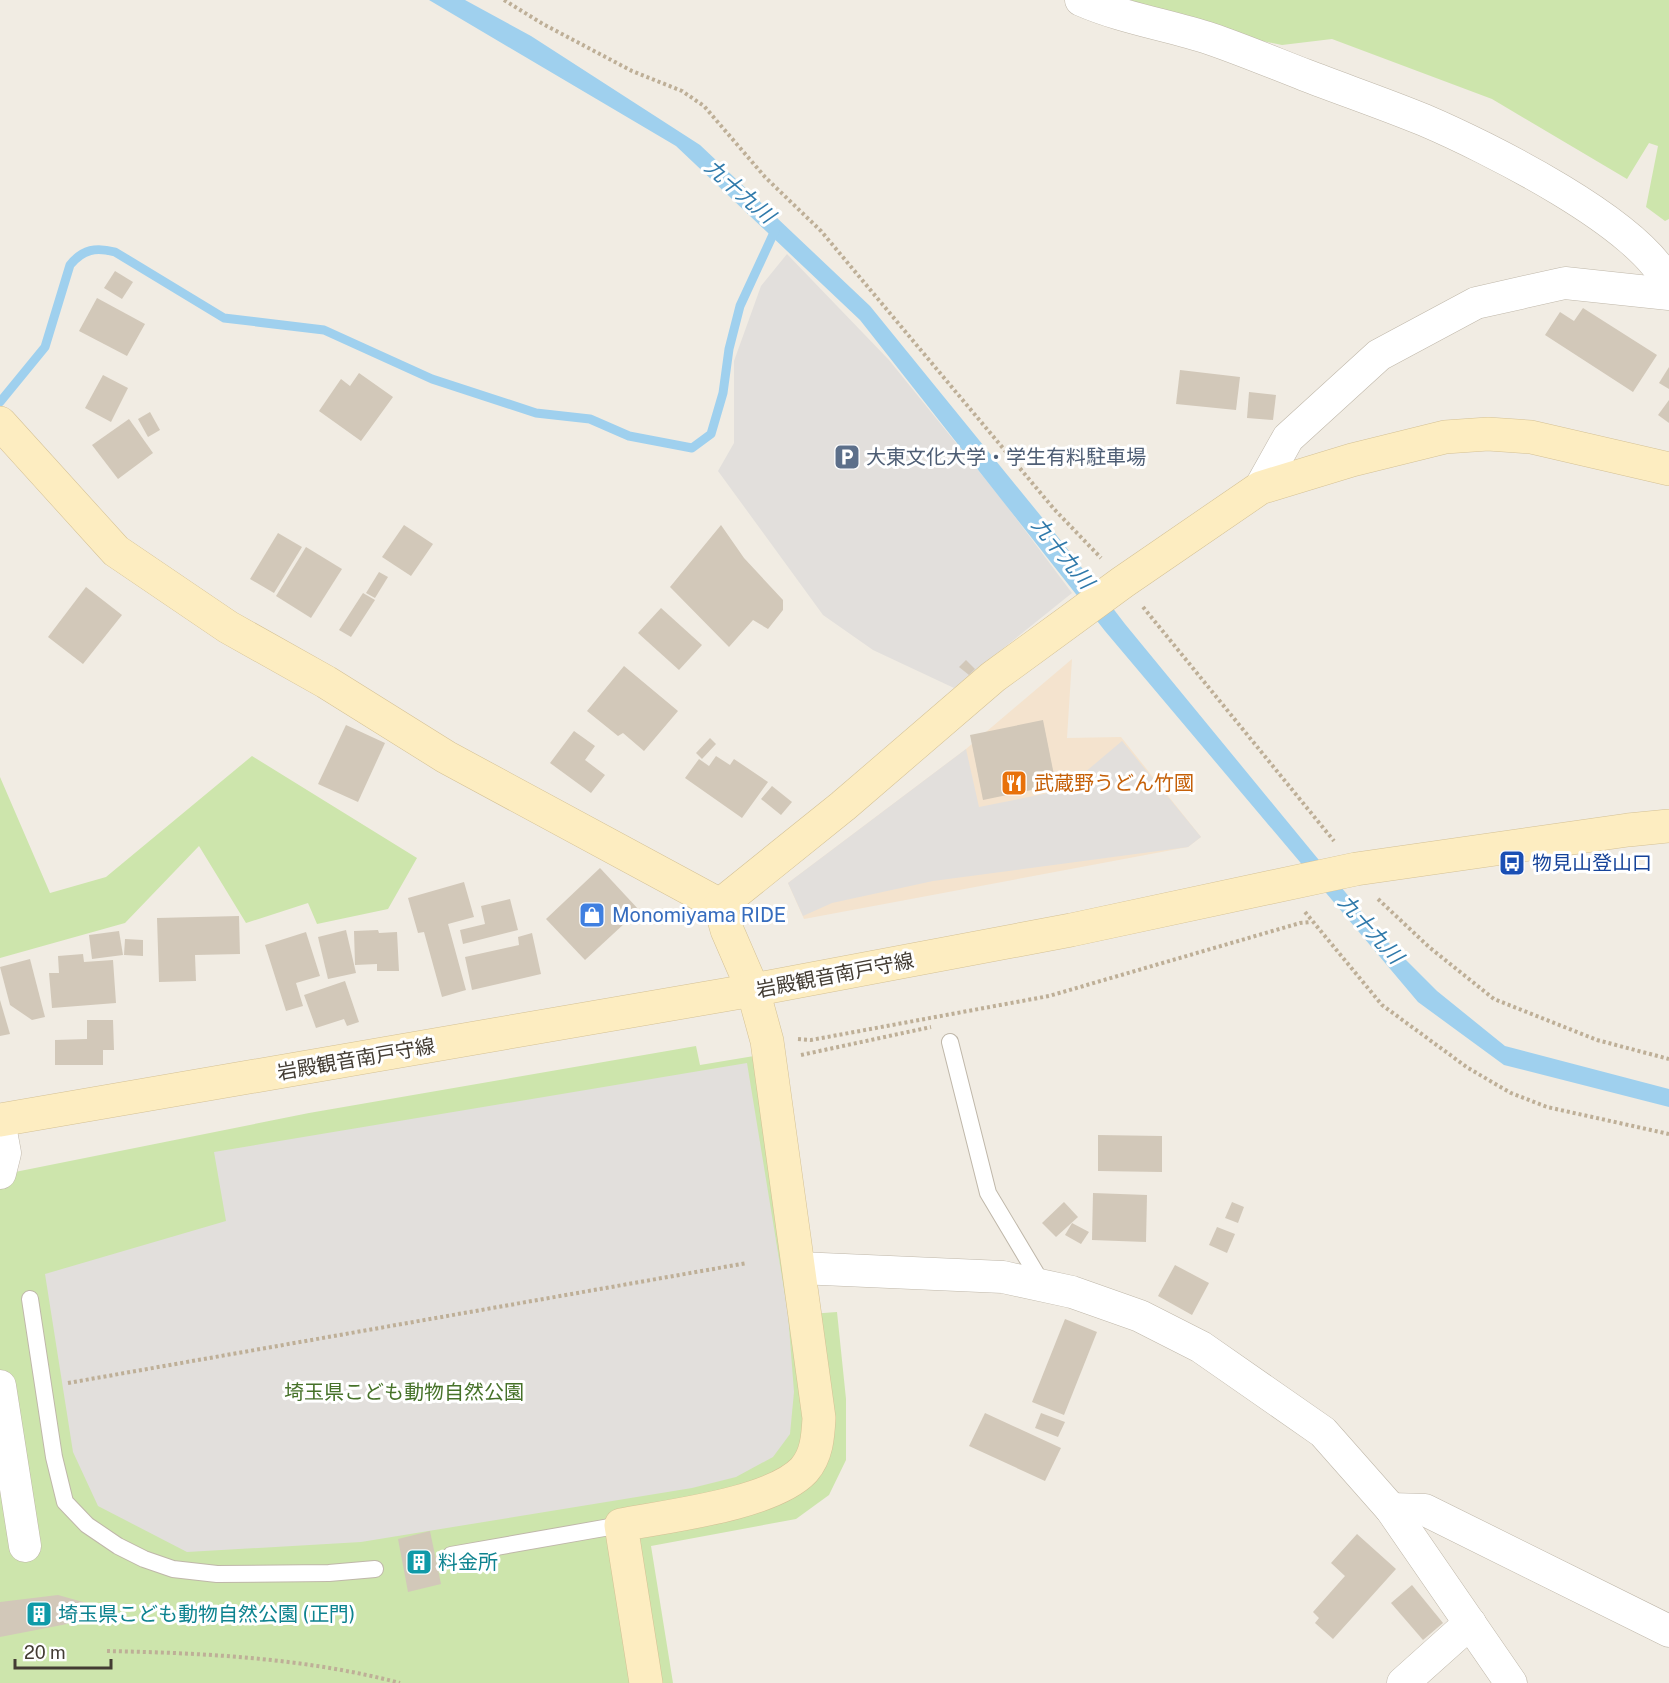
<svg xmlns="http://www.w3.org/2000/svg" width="1669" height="1683" font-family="'Public Sans','Noto Sans JP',sans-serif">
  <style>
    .commercial { fill: #f4e3ce }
    .green { fill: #cde5ac }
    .parking { fill: #e2dfdc }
    .water { fill: #9fd0ee }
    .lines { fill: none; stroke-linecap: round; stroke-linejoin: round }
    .stream { stroke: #9fd0ee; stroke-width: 9 }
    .building { fill: #d2c8b9 }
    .lane-casing { stroke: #bfb7a9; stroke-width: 18 }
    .street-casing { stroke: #bfb7a9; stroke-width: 33 }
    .secondary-casing { stroke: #d4c195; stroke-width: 34 }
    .path { stroke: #beaf97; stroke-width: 4; stroke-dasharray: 3 3; stroke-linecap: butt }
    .lane { stroke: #fff; stroke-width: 16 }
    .street { stroke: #fff; stroke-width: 32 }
    .secondary { stroke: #fdedc1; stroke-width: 33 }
    .labels { text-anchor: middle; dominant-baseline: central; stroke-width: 6; stroke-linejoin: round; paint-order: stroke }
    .service-label { font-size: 20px; fill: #4e5e75; stroke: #fff; text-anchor: start }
    .food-label { font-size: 20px; fill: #c56008; stroke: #fff; text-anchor: start }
    .transit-label { font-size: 20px; fill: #164399; stroke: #fff; text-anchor: start }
    .shop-label { font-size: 20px; fill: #366cbe; stroke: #fff; text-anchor: start }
    .street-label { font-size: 20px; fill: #433c33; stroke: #fff }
    .park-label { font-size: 20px; fill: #467229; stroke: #fff }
    .culture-label { font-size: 20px; fill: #0d838f; stroke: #fff; text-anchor: start }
    .water-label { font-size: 21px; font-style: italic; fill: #307aab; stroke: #fff }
  </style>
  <rect width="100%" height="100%" fill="#f1ece3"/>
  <!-- commercial -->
  <path class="commercial" d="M1072,659L1067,738L1121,737L1201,837L1188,847L804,919L788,883L966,749Z"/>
  <!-- green -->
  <g class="green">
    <path d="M1130,0H1669V219L1665,221L1646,207L1658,146L1649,143L1627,179L1492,99L1332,39L1282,45L1204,29Z"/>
    <path d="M252,756L417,858L388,909L317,924L308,903L246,923L199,846L125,923L0,958V777L50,893L106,877Z"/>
    <path d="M696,1046L700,1065L754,1056L796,1315L837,1312L846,1399V1460L829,1495L796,1519L651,1546L673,1683H0V1175L309,1113Z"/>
  </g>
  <!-- parking -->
  <g class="parking">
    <path d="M787,254L889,360L1003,501L1072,593L954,688L873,650L823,615L718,471L734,443V361L761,286Z"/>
    <path d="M1122,741L1201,837L1188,847L933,881L832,903L803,916L788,883L966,749L979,807L1064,790Z"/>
    <path d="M747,1063L788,1314L794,1392L790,1434L773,1457L736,1477L692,1488L361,1542L187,1552L98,1506L73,1452L45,1274L226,1221L214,1152Z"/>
  </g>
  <!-- water -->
  <path class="water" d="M429,0H465L531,36L700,145L870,306L1062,542L1125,624L1378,932L1437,991L1505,1046L1669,1089V1107L1504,1065L1418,1002L1105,631L860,320L676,146Z"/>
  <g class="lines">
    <!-- stream -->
    <path class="stream" d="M0,402L45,347L70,265C83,249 96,247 115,252L224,318L324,330L432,379L536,413L590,419L629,436L692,448L711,434L723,393L729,349L740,306L777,226"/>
  </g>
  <!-- building -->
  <g class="building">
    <path d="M115,271L133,282L122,299L104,288Z"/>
    <path d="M97,298L145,324L127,356L79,331Z"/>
    <path d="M1583,308L1657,355L1633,392L1545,335L1560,312L1574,321Z"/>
    <path d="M1669,367V389L1659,383Z"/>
    <path d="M1180,370L1240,377L1236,410L1176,404Z"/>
    <path d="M359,373L393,397L361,441L319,411L341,379L350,386Z"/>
    <path d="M103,375L128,388L111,422L85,408Z"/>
    <path d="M1249,392L1276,395L1273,420L1247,418Z"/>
    <path d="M1669,400V423L1658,415Z"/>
    <path d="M150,412L160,430L148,437L138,419Z"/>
    <path d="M129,419L153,453L118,479L92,445Z"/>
    <path d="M404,525L433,544L411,576L382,557Z"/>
    <path d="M721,525L744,558L783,600V610L768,629L753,620L729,647L670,587Z"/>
    <path d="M278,533L302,547L274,593L250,579Z"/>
    <path d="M306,547L342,569L311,618L276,596Z"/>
    <path d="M379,572L388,577L375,598L366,593Z"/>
    <path d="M86,587L122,615L83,664L48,637Z"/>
    <path d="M363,593L375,600L351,637L339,630Z"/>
    <path d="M661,608L702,645L679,670L638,633Z"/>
    <path d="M966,660L975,669L969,675L959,667Z"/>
    <path d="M624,666L678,711L644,751L623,733L618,736L587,711Z"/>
    <path d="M1043,720L1056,785L983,800L970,735Z"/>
    <path d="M346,725L385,743L358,802L318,784Z"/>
    <path d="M574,731L595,746L585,760L605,775L591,793L550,763Z"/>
    <path d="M710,738L716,744L702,759L696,753Z"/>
    <path d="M716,756L730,765L734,759L768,782L742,818L685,778L699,759L709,766Z"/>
    <path d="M772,786L792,802L781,815L761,799Z"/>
    <path d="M600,868L639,910L585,960L546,919Z"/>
    <path d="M464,882L474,917L448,924L466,990L442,997L424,932L418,933L408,898Z"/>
    <path d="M510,899L518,930L463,944L460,930L485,924L481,906Z"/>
    <path d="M239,916L240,954L195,955L196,981L159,982L157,918Z"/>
    <path d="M346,930L356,973L328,979L318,937Z"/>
    <path d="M378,930L379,933L397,932L399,971H377V964L355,965L354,931Z"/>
    <path d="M119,931L123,955L92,959L89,935Z"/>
    <path d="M306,932L320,976L296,983L303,1006L286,1011L265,945Z"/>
    <path d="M532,933L541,974L472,990L465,957L519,945L518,937Z"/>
    <path d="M125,939L143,940V956L124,955Z"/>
    <path d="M83,954L84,962L113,960L116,1003L52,1008L49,973H59L58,956Z"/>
    <path d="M30,959L45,1017L32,1020L10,1005L0,967Z"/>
    <path d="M345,981L359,1022L347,1026L344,1019L316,1028L304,995Z"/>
    <path d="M0,1000L10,1034L0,1036Z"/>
    <path d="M87,1020H113L114,1050H103V1065H55V1040L87,1039Z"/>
    <path d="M1098,1135L1162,1136V1172L1098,1171Z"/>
    <path d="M1093,1193L1147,1195L1146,1242L1092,1240Z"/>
    <path d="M1064,1202L1078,1217L1056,1237L1042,1223Z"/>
    <path d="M1232,1202L1244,1207L1238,1223L1225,1218Z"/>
    <path d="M1072,1223L1089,1232L1081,1244L1065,1235Z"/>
    <path d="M1217,1227L1235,1234L1227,1253L1209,1245Z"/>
    <path d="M1175,1265L1209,1283L1192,1315L1158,1296Z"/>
    <path d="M1065,1319L1097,1332L1064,1415L1032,1402Z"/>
    <path d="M985,1413L1061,1448L1045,1481L969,1446Z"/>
    <path d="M1041,1413L1065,1422L1058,1437L1035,1428Z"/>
    <path d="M430,1531L441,1584L408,1592L398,1539Z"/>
    <path d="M1357,1534L1396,1569L1333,1639L1315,1623L1319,1618L1313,1612L1345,1576L1331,1563Z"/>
    <path d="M1412,1585L1443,1623L1423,1640L1391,1603Z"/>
    <path d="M58,1595L90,1604L67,1624L0,1637V1602Z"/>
  </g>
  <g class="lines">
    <!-- lane casing -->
    <g class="lane-casing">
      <g id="lane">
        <path d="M950,1042L988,1193L1043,1285"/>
        <path d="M30,1299L54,1457L65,1502L87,1525L118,1546L144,1559L173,1569L217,1574L329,1573L375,1569"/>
        <path d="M451,1555L621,1525"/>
      </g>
    </g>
    <!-- street casing -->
    <g class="street-casing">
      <g id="street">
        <path d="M1081,0C1122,18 1168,25 1211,39C1243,50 1274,63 1305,75C1344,90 1385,104 1424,120C1485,146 1645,225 1669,286"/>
        <path d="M1260,488L1288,438L1379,355L1476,303L1565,283L1669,294"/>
        <path d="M0,1126L5,1153L0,1173"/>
        <path d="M799,1268L1003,1277L1072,1292L1140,1316L1201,1347L1323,1432L1391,1509L1511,1683"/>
        <path d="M0,1386L25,1546"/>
        <path d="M1391,1509L1425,1510L1669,1631"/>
        <path d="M1403,1683L1470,1623"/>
      </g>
    </g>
    <!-- secondary casing -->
    <g class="secondary-casing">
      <g id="secondary">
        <path d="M0,423L116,551L228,627L326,682L446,757L720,905L727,930L753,990L767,1041L819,1418C818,1436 817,1455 804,1470C772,1504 668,1516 621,1525L646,1683"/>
        <path d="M720,905L843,806L993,677L1123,582L1260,488L1352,460L1445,437L1488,434L1531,437L1669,469"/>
        <path d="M0,1120L753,990L1071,930L1356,869L1628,830L1669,826"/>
      </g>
    </g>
    <!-- path -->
    <g class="path">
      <path d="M504,0L543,24L632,71L682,91L704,106L765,177L821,231L1054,509L1101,558"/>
      <path d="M1143,607L1334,841"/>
      <path d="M1378,899L1429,947L1494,999L1597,1040L1669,1059"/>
      <path d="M1305,912L1382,1005L1468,1068L1511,1093L1547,1107L1669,1134"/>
      <path d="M798,1039L811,1040L1049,996L1300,923L1311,922"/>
      <path d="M801,1055L931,1027"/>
      <path d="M68,1383L747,1263"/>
      <path d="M107,1651C204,1653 306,1658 400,1683"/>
    </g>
    <!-- lane -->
    <use href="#lane" class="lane"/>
    <!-- street -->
    <use href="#street" class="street"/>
    <!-- secondary -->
    <use href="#secondary" class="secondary"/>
  </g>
  <!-- icons -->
  <defs>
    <g id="parking-square" transform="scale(1.35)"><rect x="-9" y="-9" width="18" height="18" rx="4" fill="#5c6f8a" stroke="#fff"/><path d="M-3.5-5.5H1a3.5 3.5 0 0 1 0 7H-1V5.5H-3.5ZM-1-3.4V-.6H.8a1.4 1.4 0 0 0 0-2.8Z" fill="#fff"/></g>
    <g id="restaurant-square" transform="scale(1.35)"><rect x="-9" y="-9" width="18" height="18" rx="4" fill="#e8710a" stroke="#fff"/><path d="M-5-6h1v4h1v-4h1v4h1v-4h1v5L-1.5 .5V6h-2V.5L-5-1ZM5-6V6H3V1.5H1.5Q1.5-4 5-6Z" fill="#fff"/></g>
    <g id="bus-square" transform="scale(1.35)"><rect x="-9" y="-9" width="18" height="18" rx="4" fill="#1a4fb4" stroke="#fff"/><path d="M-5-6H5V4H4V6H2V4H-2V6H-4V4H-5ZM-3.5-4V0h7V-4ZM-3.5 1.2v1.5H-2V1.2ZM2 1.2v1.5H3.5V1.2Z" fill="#fff"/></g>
    <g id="shop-square" transform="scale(1.35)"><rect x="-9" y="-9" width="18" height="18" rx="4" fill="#3f7fe0" stroke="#fff"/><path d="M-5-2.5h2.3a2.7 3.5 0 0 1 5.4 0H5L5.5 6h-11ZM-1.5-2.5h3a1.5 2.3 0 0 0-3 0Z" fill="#fff"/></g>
    <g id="building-square" transform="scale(1.35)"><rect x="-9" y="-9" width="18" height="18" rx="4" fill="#0f9aa8" stroke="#fff"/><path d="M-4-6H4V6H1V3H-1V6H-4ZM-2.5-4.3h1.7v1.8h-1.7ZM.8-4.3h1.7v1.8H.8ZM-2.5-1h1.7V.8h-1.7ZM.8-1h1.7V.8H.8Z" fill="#fff"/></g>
  </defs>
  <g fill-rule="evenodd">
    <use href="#parking-square" x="847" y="457"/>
    <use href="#restaurant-square" x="1014" y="783"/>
    <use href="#bus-square" x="1512" y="863"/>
    <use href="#shop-square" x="592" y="915"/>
    <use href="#building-square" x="419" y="1562"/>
    <use href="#building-square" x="39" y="1614"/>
  </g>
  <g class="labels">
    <!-- service labels -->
    <g class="service-label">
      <text x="866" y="457">大東文化大学・学生有料駐車場</text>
    </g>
    <!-- food labels -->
    <g class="food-label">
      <text x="1034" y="783">武蔵野うどん竹國</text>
    </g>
    <!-- transit labels -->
    <g class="transit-label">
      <text x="1532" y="863">物見山登山口</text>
    </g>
    <!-- shop labels -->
    <g class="shop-label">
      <text x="612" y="915">Monomiyama RIDE</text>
    </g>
    <!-- street labels -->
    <g class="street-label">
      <text transform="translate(835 975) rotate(-11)">岩殿観音南戸守線</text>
      <text transform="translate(356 1059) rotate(-10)">岩殿観音南戸守線</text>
    </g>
    <!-- park labels -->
    <g class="park-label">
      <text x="404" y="1392">埼玉県こども動物自然公園</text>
    </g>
    <!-- culture labels -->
    <g class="culture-label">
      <text x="438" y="1562">料金所</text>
      <text x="58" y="1614">埼玉県こども動物自然公園 (正門)</text>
    </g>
    <!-- water labels -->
    <g class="water-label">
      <text transform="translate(740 191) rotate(41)">九十九川</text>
      <text transform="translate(1063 553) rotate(51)">九十九川</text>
      <text transform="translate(1371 929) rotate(48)">九十九川</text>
    </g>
  </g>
  <!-- scale -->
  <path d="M15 1659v9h96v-9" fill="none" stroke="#433c33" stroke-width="3"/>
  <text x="24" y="1659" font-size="18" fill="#433c33" stroke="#ffffff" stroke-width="4.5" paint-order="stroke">20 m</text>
</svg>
